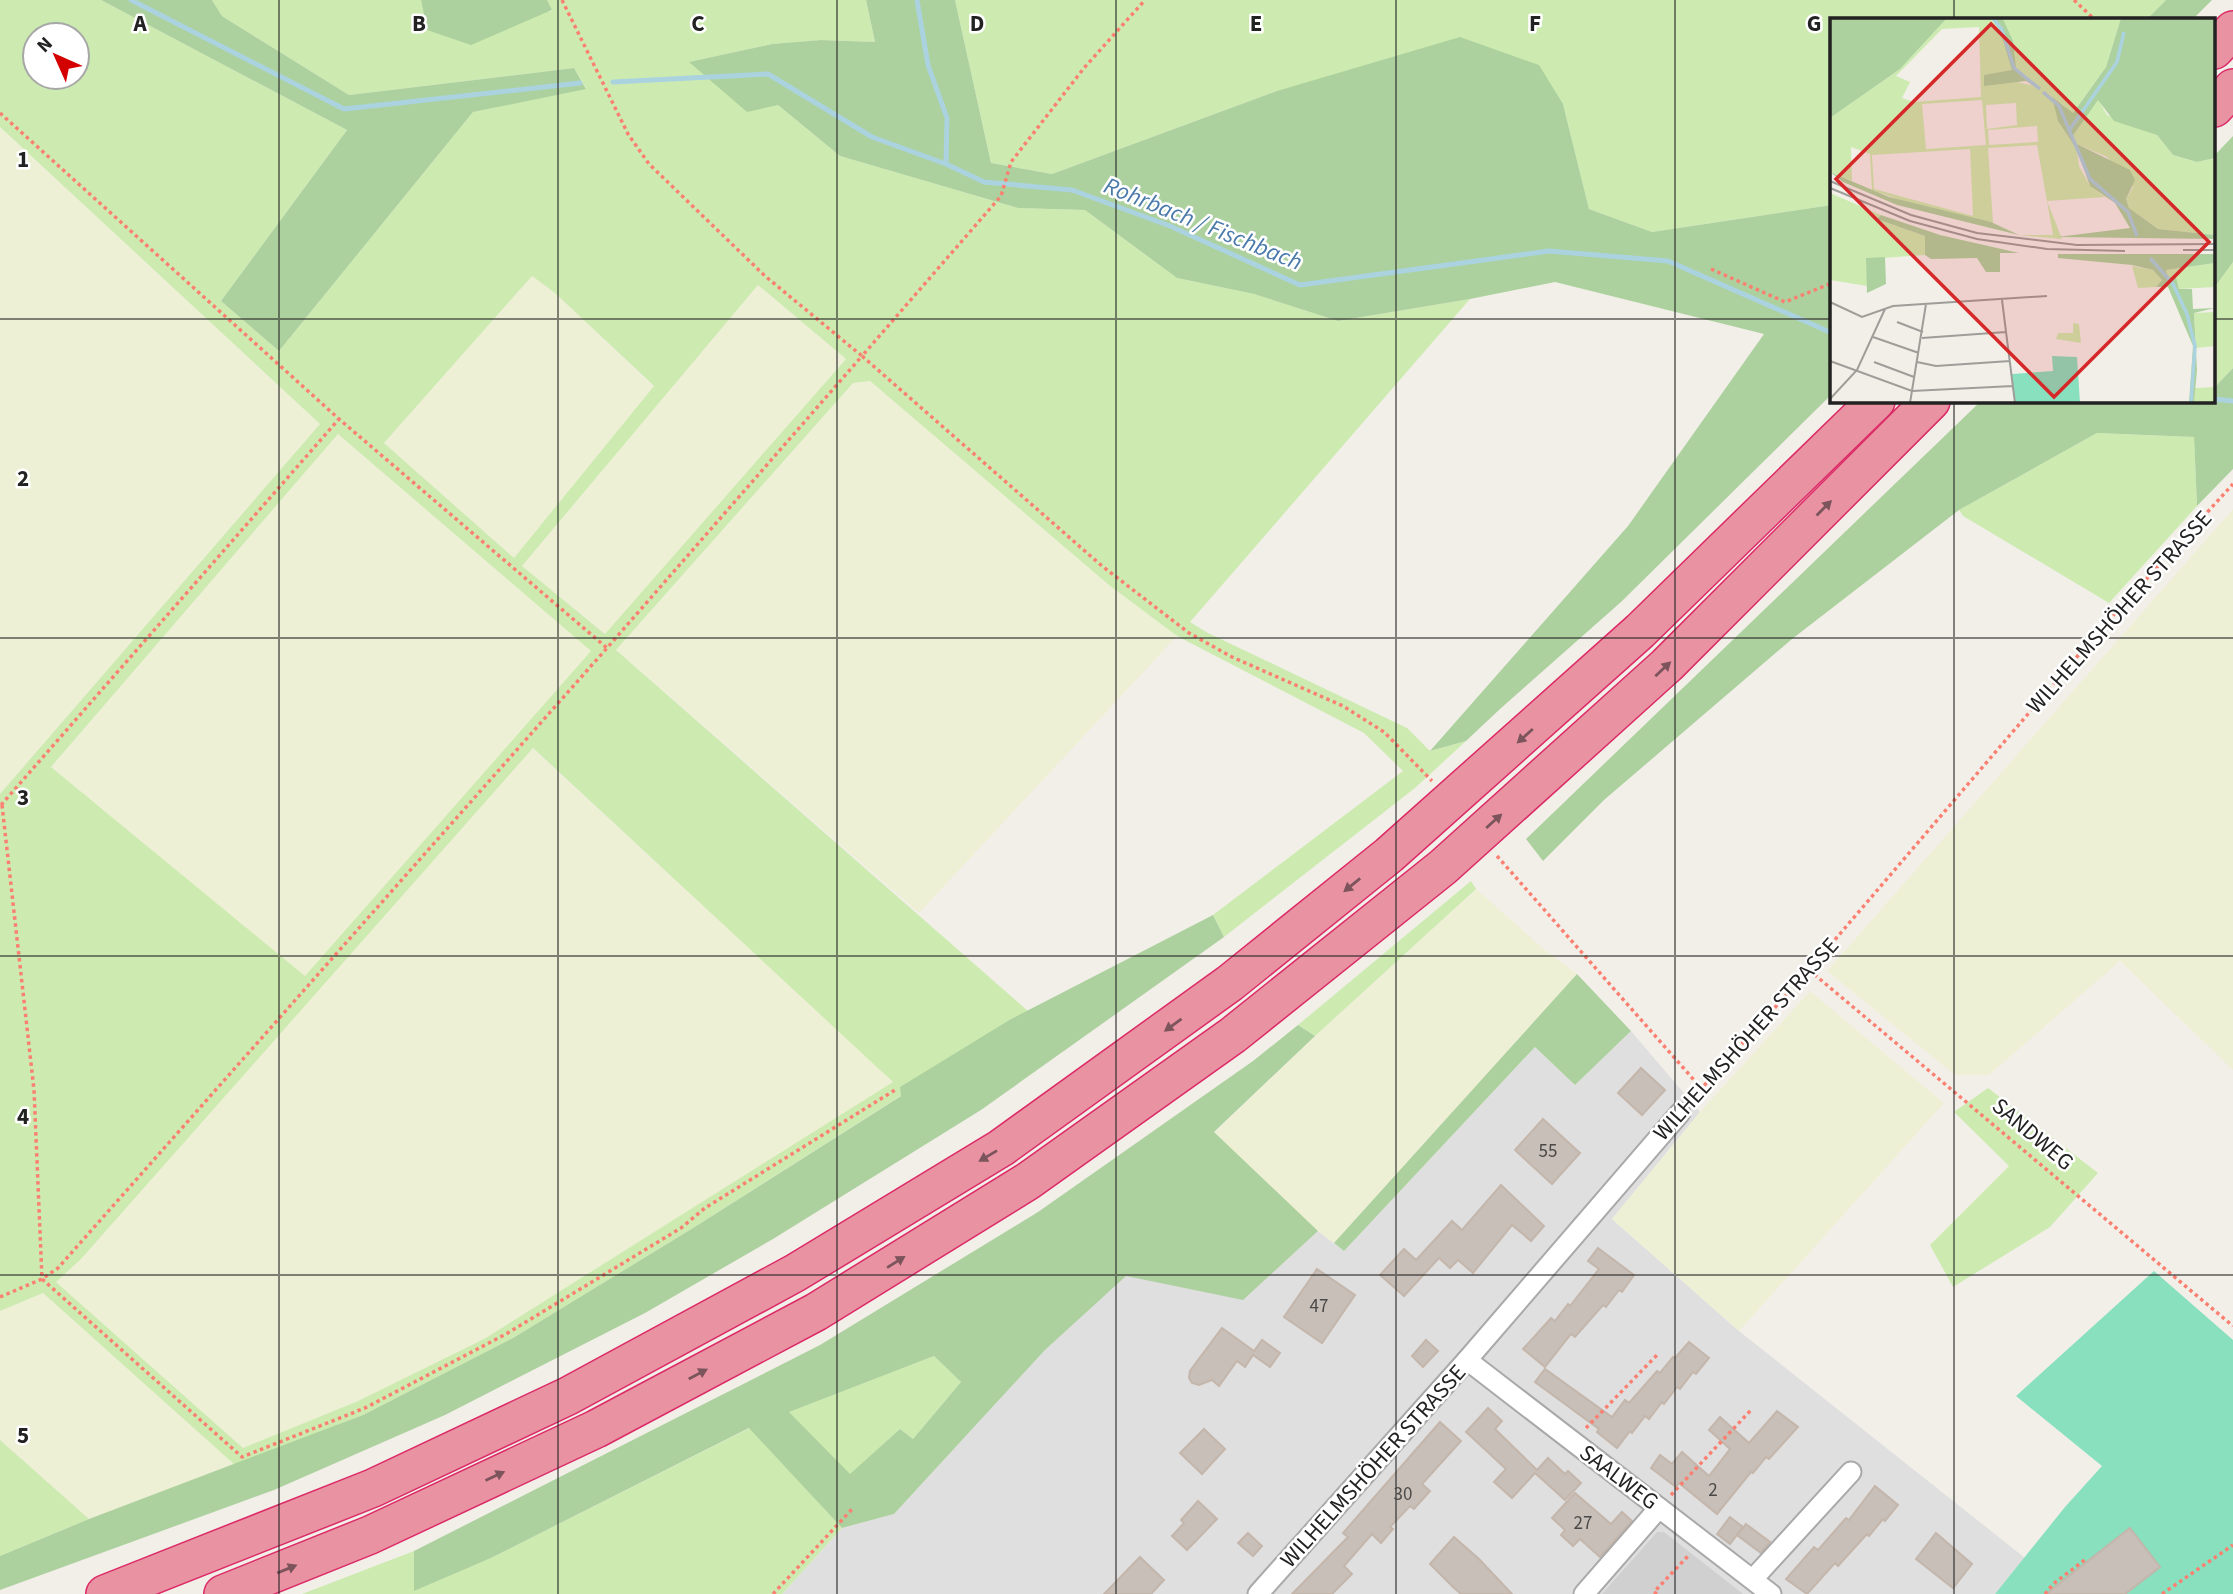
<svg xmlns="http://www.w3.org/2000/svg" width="2233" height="1594" font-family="'Source Sans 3',sans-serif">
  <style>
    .residential { fill: #e0dfdf }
    .religious { fill: #d0d0d0 }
    .farmland { fill: #eef0d5 }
    .grass { fill: #cdebb0; fill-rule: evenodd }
    .forest { fill: #add19e; fill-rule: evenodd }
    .pitch { fill: #88e0be }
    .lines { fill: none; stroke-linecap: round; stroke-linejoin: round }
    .stream { stroke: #aad3df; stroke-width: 5 }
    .building { fill: #c7bfb8; stroke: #c4b6ab; stroke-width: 2 }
    .minor-casing { stroke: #a9a9a9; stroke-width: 23 }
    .motorway-casing { stroke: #dc2a67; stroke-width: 40 }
    .path { stroke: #fa8072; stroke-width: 3.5; stroke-dasharray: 3.5 3.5; stroke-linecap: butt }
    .minor { stroke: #fff; stroke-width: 19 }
    .motorway { stroke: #e892a2; stroke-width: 37 }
    .oneway { fill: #7b545c }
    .grid { fill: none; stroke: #222; stroke-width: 2; stroke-opacity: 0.55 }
    .labels { text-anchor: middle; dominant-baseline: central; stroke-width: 5; stroke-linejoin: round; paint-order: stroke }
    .number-label { font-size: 19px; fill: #4b4948 }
    .street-label { font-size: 23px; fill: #222; stroke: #fff }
    .water-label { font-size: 24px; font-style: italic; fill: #4a7aab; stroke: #fff }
    .inset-river { fill: none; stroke: #aad3df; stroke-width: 3.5 }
    .inset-road { fill: none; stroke: #9f9d99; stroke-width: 2 }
    .view { fill: #d62828; fill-opacity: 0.15; stroke: #d62828; stroke-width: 3.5 }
    .inset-edge { fill: none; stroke: #222; stroke-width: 3.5 }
    .grid-label { font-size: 23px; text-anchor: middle; font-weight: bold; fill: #222; stroke: #fff; stroke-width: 5; stroke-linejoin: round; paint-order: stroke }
  </style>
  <rect width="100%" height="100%" fill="#f2efe9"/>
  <!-- residential -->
  <path class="residential" d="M1631,1031L1700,1112L1612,1219L1739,1331L2025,1558L1995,1594H782L842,1528L894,1514L1045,1350L1126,1275L1243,1299L1318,1231L1344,1251L1535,1047L1575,1085Z"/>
  <!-- religious -->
  <path class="religious" d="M1657,1532H1664L1743,1594H1602Z"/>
  <!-- farmland -->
  <g class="farmland">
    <path d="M0,127L320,424L0,794Z"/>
    <path d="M532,276L555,293L654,387L514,558L384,443Z"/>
    <path d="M758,285L846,359L606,634L522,566Z"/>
    <path d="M870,381L1109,585L1177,636L919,913L616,650L853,383Z"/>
    <path d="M338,434L592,651L305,977L51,767Z"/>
    <path d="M2233,509V1070L2120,961L1989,1075H1955L1827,971Z"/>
    <path d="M532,748L894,1082L484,1339L358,1401L243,1448L56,1282L81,1259Z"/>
    <path d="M1476,889L1546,951L1577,974L1334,1243L1318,1231L1214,1133L1315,1036Z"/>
    <path d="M1810,991L1944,1103L1739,1331L1612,1219L1700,1112Z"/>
    <path d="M43,1293L235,1465L89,1519L0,1440V1311Z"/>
  </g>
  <!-- grass -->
  <g class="grass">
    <path d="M0,0H101L347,130L221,301L279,351L473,112L586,88L574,68L349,95L222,16L212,0H421L427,30L552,11L547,0H866L875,42L821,40L772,44L690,62L778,105L840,156L1018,208L1085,210L1177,278L1254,294L1338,321L1470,299L1190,622L1208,633L1407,728L1430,751L1466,741L1415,788L1224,937L1213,915L1403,771L1364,733L1177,636L1109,585L870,381L853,383L616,650L1028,1011L1011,1019L902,1095L693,1228L513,1338L363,1415L235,1465L43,1293L0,1311V794L320,424L0,127ZM35,35H77V77H35ZM532,276L555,293L654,386L514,558L384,443ZM758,285L846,359L605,634L522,566ZM338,434L591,651L305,976L51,767ZM533,748L893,1082L484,1339L358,1401L243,1448L56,1282L81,1259Z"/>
    <path d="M955,0H2166L2147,19H1832V205L1652,232L1589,209L1563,104L1277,91L1052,174L991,163Z"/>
    <path d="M2233,262V368L2214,388V288Z"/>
    <path d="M2097,433L2194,437L2197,506L2109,603L1963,516L1959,510Z"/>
    <path d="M1471,881L1476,889L1315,1036L1298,1025Z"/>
    <path d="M1988,1088L2098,1173L2050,1227L1953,1287L1930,1245L2009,1166L1954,1112Z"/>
    <path d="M934,1356L961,1382L913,1439L900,1429L850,1475L788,1412Z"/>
    <path d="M750,1428L842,1528L782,1594H302L414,1551L415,1590L491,1558Z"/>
    <path d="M0,1440L89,1519L0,1556Z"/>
  </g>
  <!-- forest -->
  <g class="forest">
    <path d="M101,0H212L222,16L349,95L574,68L586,89L473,112L279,351L221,301L347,130Z"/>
    <path d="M421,0H547L552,10L471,45L427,30Z"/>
    <path d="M866,0H955L991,163L1052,174L1277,91L1460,37L1539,65L1563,104L1589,209L1652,232L1832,205V394L1621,602L1500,709L1466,741L1430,751L1628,526L1764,334L1555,282L1470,299L1338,321L1254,294L1177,278L1085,210L1018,208L840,156L778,105L747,112L689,62L772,44L821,40L875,42Z"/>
    <path d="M2166,0H2212L2193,19H2147Z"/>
    <path d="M2233,136V262L2214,288V156Z"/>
    <path d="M2233,368V469L2197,506L2194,437L2097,433L1959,510L1792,639L1604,800L1543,861L1526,839L1981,401H2214V388Z"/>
    <path d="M1213,915L1224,937L981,1110L773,1239L645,1313L445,1415L274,1490L0,1590V1556L89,1519L363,1415L513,1338L693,1228L901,1096L900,1087L1011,1019Z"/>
    <path d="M1577,974L1631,1031L1575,1085L1535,1047L1344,1251L1334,1243Z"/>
    <path d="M1298,1025L1315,1036L1214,1132L1318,1231L1243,1300L1126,1276L1045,1350L894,1514L842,1528L749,1428L491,1558L414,1591V1551L820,1345L1038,1212L1253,1061ZM934,1356L961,1382L913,1439L900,1429L850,1474L789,1412Z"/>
  </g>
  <!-- pitch -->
  <path class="pitch" d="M2154,1271L2233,1340V1594H2125L2160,1567L2061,1594H1995L2065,1507L2102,1466L2016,1396Z"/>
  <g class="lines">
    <!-- stream -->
    <g class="stream">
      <path d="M131,0L344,109L580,83"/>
      <path d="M917,0L928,65L947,118L946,164"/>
      <path d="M613,82L768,74L872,137L946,164L984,182L1072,190L1170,226L1300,285L1549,251L1668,261L1832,333"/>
      <path d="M2214,399L2233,401"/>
    </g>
  </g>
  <!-- building -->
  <g class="building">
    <path d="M1641,1068L1665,1090L1642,1115L1618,1093Z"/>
    <path d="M1543,1119L1580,1153L1552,1184L1515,1150Z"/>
    <path d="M1501,1185L1544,1226L1531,1241L1512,1225L1473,1273L1458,1260L1450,1268L1439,1258L1404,1296L1380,1275L1404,1249L1416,1260L1452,1221L1462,1230Z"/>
    <path d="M1598,1248L1634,1275L1622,1292L1619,1290L1606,1307L1603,1305L1575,1337L1571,1334L1545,1367L1523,1349L1551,1318L1555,1321L1568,1304L1570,1306L1599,1269L1588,1261Z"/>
    <path d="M1317,1269L1355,1295L1322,1343L1284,1317Z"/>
    <path d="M1222,1328L1254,1351L1262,1340L1280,1353L1270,1367L1253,1355L1245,1367L1237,1361L1219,1386L1212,1380L1199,1385L1192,1383L1189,1378L1190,1371Z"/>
    <path d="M1426,1340L1438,1351L1423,1367L1412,1356Z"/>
    <path d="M1689,1342L1709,1358L1696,1374L1693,1372L1680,1389L1677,1387L1664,1404L1662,1402L1649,1419L1645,1416L1632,1433L1630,1431L1617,1448L1597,1432L1599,1429L1535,1382L1545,1369L1612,1417L1625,1400L1629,1403L1657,1371L1660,1373L1673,1357L1675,1358Z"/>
    <path d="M1488,1408L1502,1421L1495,1429L1537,1470L1548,1458L1565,1474L1568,1471L1581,1483L1565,1500L1535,1473L1512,1498L1494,1482L1506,1469L1466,1432Z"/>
    <path d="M1777,1411L1798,1427L1769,1459L1766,1457L1753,1473L1751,1472L1717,1514L1679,1483L1676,1487L1651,1468L1660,1455L1672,1464L1682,1452L1709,1476L1730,1449L1709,1430L1720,1417L1749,1443Z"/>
    <path d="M1440,1422L1461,1441L1422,1484L1430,1491L1414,1509L1410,1506L1390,1527L1393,1529L1381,1543L1372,1534L1344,1566L1352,1574L1332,1594H1292L1348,1537L1343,1533Z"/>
    <path d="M1204,1429L1225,1449L1202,1474L1180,1453Z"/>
    <path d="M1875,1486L1898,1505L1885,1521L1883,1519L1869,1536L1867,1534L1838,1566L1835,1563L1807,1594L1786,1579L1814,1547L1818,1550L1846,1518L1849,1520Z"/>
    <path d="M1575,1493L1611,1524L1622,1512L1632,1521L1600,1557L1580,1539L1573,1546L1561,1535L1565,1530L1552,1518Z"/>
    <path d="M1198,1501L1217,1519L1187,1550L1172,1536L1184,1523L1181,1520Z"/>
    <path d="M1730,1517L1743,1527L1730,1544L1717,1534Z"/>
    <path d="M1746,1524L1770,1542L1761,1553L1737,1535Z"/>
    <path d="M2130,1528L2160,1567L2125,1594H2046Z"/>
    <path d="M1248,1533L1262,1546L1253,1556L1238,1543Z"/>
    <path d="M1936,1533L1972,1564L1953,1588L1916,1559Z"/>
    <path d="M1454,1537L1479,1559L1512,1594H1461L1453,1587L1430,1564Z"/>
    <path d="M1140,1557L1164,1580L1151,1594H1104Z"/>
  </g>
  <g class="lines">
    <!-- minor casing -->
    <g class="minor-casing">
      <g id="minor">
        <path d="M1467,1360L1771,1594"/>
        <path d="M1753,1579L1851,1472"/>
        <path d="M1258,1594L1467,1360L1680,1113"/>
        <path d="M1584,1594L1659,1508"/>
      </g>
    </g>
    <!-- motorway casing -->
    <g class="motorway-casing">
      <g id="motorway">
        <path d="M2214,50L2233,30"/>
        <path d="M2214,108L2233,88"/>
        <path d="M105,1594L373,1488L568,1396L795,1273L1001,1148L1230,983L1389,855L1640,631L1876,401"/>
        <path d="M223,1594L370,1535L596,1429L816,1312L1028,1181L1233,1035L1443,867L1667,665L1931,401"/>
      </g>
    </g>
    <!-- path -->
    <g class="path">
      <path d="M562,0L628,134L649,164L765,276L862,356L1001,196L1011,162L1084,68L1145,0"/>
      <path d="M2074,0L2094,19"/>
      <path d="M0,113L339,419L607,648"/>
      <path d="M1711,269L1785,302L1832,283"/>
      <path d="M1,805L339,419"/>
      <path d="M2,805L34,1090L42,1279L242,1457L365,1408L506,1334L681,1228L705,1208L895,1090"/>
      <path d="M1497,856L1701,1088"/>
      <path d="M1809,970L2233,1326"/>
      <path d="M1690,1101L1809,970L2099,631L2233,484"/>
      <path d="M0,1297L42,1279L58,1268L607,648L862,356L1102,566L1189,633L1232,657L1343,706L1384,732L1432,781"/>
      <path d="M1586,1428L1659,1353"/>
      <path d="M1671,1495L1751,1410"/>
      <path d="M773,1594L854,1507"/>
      <path d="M1657,1594L1654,1592L1689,1555"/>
      <path d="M2045,1594L2053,1584L2086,1559"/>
      <path d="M2162,1594L2233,1545"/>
    </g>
    <!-- minor -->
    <use href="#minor" class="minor"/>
    <!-- motorway -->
    <use href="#motorway" class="motorway"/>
  </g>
  <!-- one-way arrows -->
  <defs><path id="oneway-solid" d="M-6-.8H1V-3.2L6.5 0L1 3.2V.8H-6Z" transform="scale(1.75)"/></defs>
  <g class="oneway">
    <use href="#oneway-solid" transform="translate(1824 508) rotate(-45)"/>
    <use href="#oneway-solid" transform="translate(1663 669) rotate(-43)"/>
    <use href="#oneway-solid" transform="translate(1525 736) rotate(138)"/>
    <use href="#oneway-solid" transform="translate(1494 821) rotate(-42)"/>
    <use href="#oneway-solid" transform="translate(1352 885) rotate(141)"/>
    <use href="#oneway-solid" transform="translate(1173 1025) rotate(144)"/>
    <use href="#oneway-solid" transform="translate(988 1156) rotate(149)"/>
    <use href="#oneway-solid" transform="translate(896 1262) rotate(-32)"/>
    <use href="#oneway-solid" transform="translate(698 1374) rotate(-28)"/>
    <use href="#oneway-solid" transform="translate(495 1476) rotate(-25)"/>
    <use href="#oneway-solid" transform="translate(287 1569) rotate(-22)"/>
  </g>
  <!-- grid -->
  <path class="grid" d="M279,0V1594M558,0V1594M837,0V1594M1116,0V1594M1396,0V1594M1675,0V1594M1954,0V19M0,319H1832M2214,319H2233M1954,401V1594M0,638H2233M0,956H2233M0,1275H2233"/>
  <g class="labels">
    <!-- number labels -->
    <g class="number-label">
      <text x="1548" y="1151">55</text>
      <text x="1319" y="1306">47</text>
      <text x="1713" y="1490">2</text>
      <text x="1403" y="1494">30</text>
      <text x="1583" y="1523">27</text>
    </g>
    <!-- street labels -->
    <g class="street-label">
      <text transform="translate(2119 612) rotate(-48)">WILHELMSHÖHER STRASSE</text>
      <text transform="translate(1746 1039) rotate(-48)">WILHELMSHÖHER STRASSE</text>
      <text transform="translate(2033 1134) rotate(40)">SANDWEG</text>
      <text transform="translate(1373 1466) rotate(-48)">WILHELMSHÖHER STRASSE</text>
      <text transform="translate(1619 1477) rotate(37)">SAALWEG</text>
    </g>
    <!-- water labels -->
    <g class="water-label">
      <text transform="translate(1203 224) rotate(22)">Rohrbach / Fischbach</text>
    </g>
  </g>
  <!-- overview -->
  <g transform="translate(1830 18)">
    <rect width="385" height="385" fill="#f2efe9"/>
    <path d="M117,0H161L170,13L183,53L154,57L210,69L186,50L172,0H291L276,49L242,96L232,86L227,92L228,103L247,132L249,148L260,168L275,179L217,183L232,221L189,217H223L207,127L158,130L163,205L81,186L42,172L40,136L21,129L22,163L0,154V100L70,51ZM149,9L151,79L84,84L72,80L80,64L66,58L112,11ZM152,82L156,127L96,131L92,86ZM186,85L187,107L157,111L156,87ZM207,108L208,124L159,127L158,112ZM140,131L143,198L44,171L42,137ZM268,81L277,97L327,117L343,137L367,144L385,140V217L328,211L299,190L296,181L303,169L277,139L247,126L242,119ZM0,175L51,197L48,201L95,218V237L37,241V268L0,262ZM385,245V269L349,271L346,260L338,259L336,252ZM302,248L323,252L332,262L326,269L308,270ZM385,294V328L366,330L364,295ZM243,305L249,306L251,325L226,321L228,315H243ZM385,369V385H364L365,370Z" fill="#cdebb0" fill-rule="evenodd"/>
    <path d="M0,0H117L70,51L0,100ZM161,0L173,1L183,23L186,50L210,72L196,63L154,68V57L182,52L170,13ZM291,0H385V140L367,144L343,137L327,117L284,103L268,82L242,119L247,126L300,152L305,162L296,181L299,190L328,211L385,217V221L227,219L300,210L285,185L260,168L247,132L228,103L222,79L243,95L276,49ZM0,154L59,179L161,204L189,217L67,187L13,164ZM51,197L110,217L189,235H170V254H156L147,240L101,241L95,237V218L47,201ZM228,236H385V245L336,252L338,259H346L349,271H362L363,291L385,290L364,295L367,352L364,385H359L363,328L338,269H326L332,262L323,252L302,247L228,240ZM55,239L56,266L37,275L36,240Z" fill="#add19e"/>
    <path d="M222,338L247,339L250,385H185L182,356L223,353Z" fill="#88e0be"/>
    <path class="inset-river" d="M163,0L172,12L184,50L210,71M213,74L229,88L260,161L298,194L307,218M238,114L287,44L294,14M320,240L343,266L357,296L365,328L361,385"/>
    <path class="inset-road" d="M0,163L81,197L147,215L247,227L385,226M0,170L80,203L147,221L217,231L295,233M353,232H385M172,282L185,385M0,284L32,299L63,288L217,278M67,304L93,314M43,319L89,335M92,320L176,314M0,343L82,373L183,368M44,344L84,359M87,344L106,348L180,343M0,381L27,352L55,291M80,385L96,286"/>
    <path class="view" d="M161,6L379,224L224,379L6,161Z"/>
    <rect width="385" height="385" class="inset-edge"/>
  </g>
  <g class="grid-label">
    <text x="140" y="31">A</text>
    <text x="419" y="31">B</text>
    <text x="698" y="31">C</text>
    <text x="977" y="31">D</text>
    <text x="1256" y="31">E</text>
    <text x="1535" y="31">F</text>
    <text x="1814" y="31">G</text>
    <text x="23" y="167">1</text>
    <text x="23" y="486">2</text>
    <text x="23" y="805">3</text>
    <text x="23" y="1124">4</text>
    <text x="23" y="1443">5</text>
  </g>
  <!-- north arrow -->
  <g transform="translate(56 56) rotate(315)"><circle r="33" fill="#ffffff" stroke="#a7a7a7" stroke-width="2"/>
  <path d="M0-5L12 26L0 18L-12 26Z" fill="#d40000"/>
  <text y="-10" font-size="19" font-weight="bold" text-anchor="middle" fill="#222222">N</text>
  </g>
</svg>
